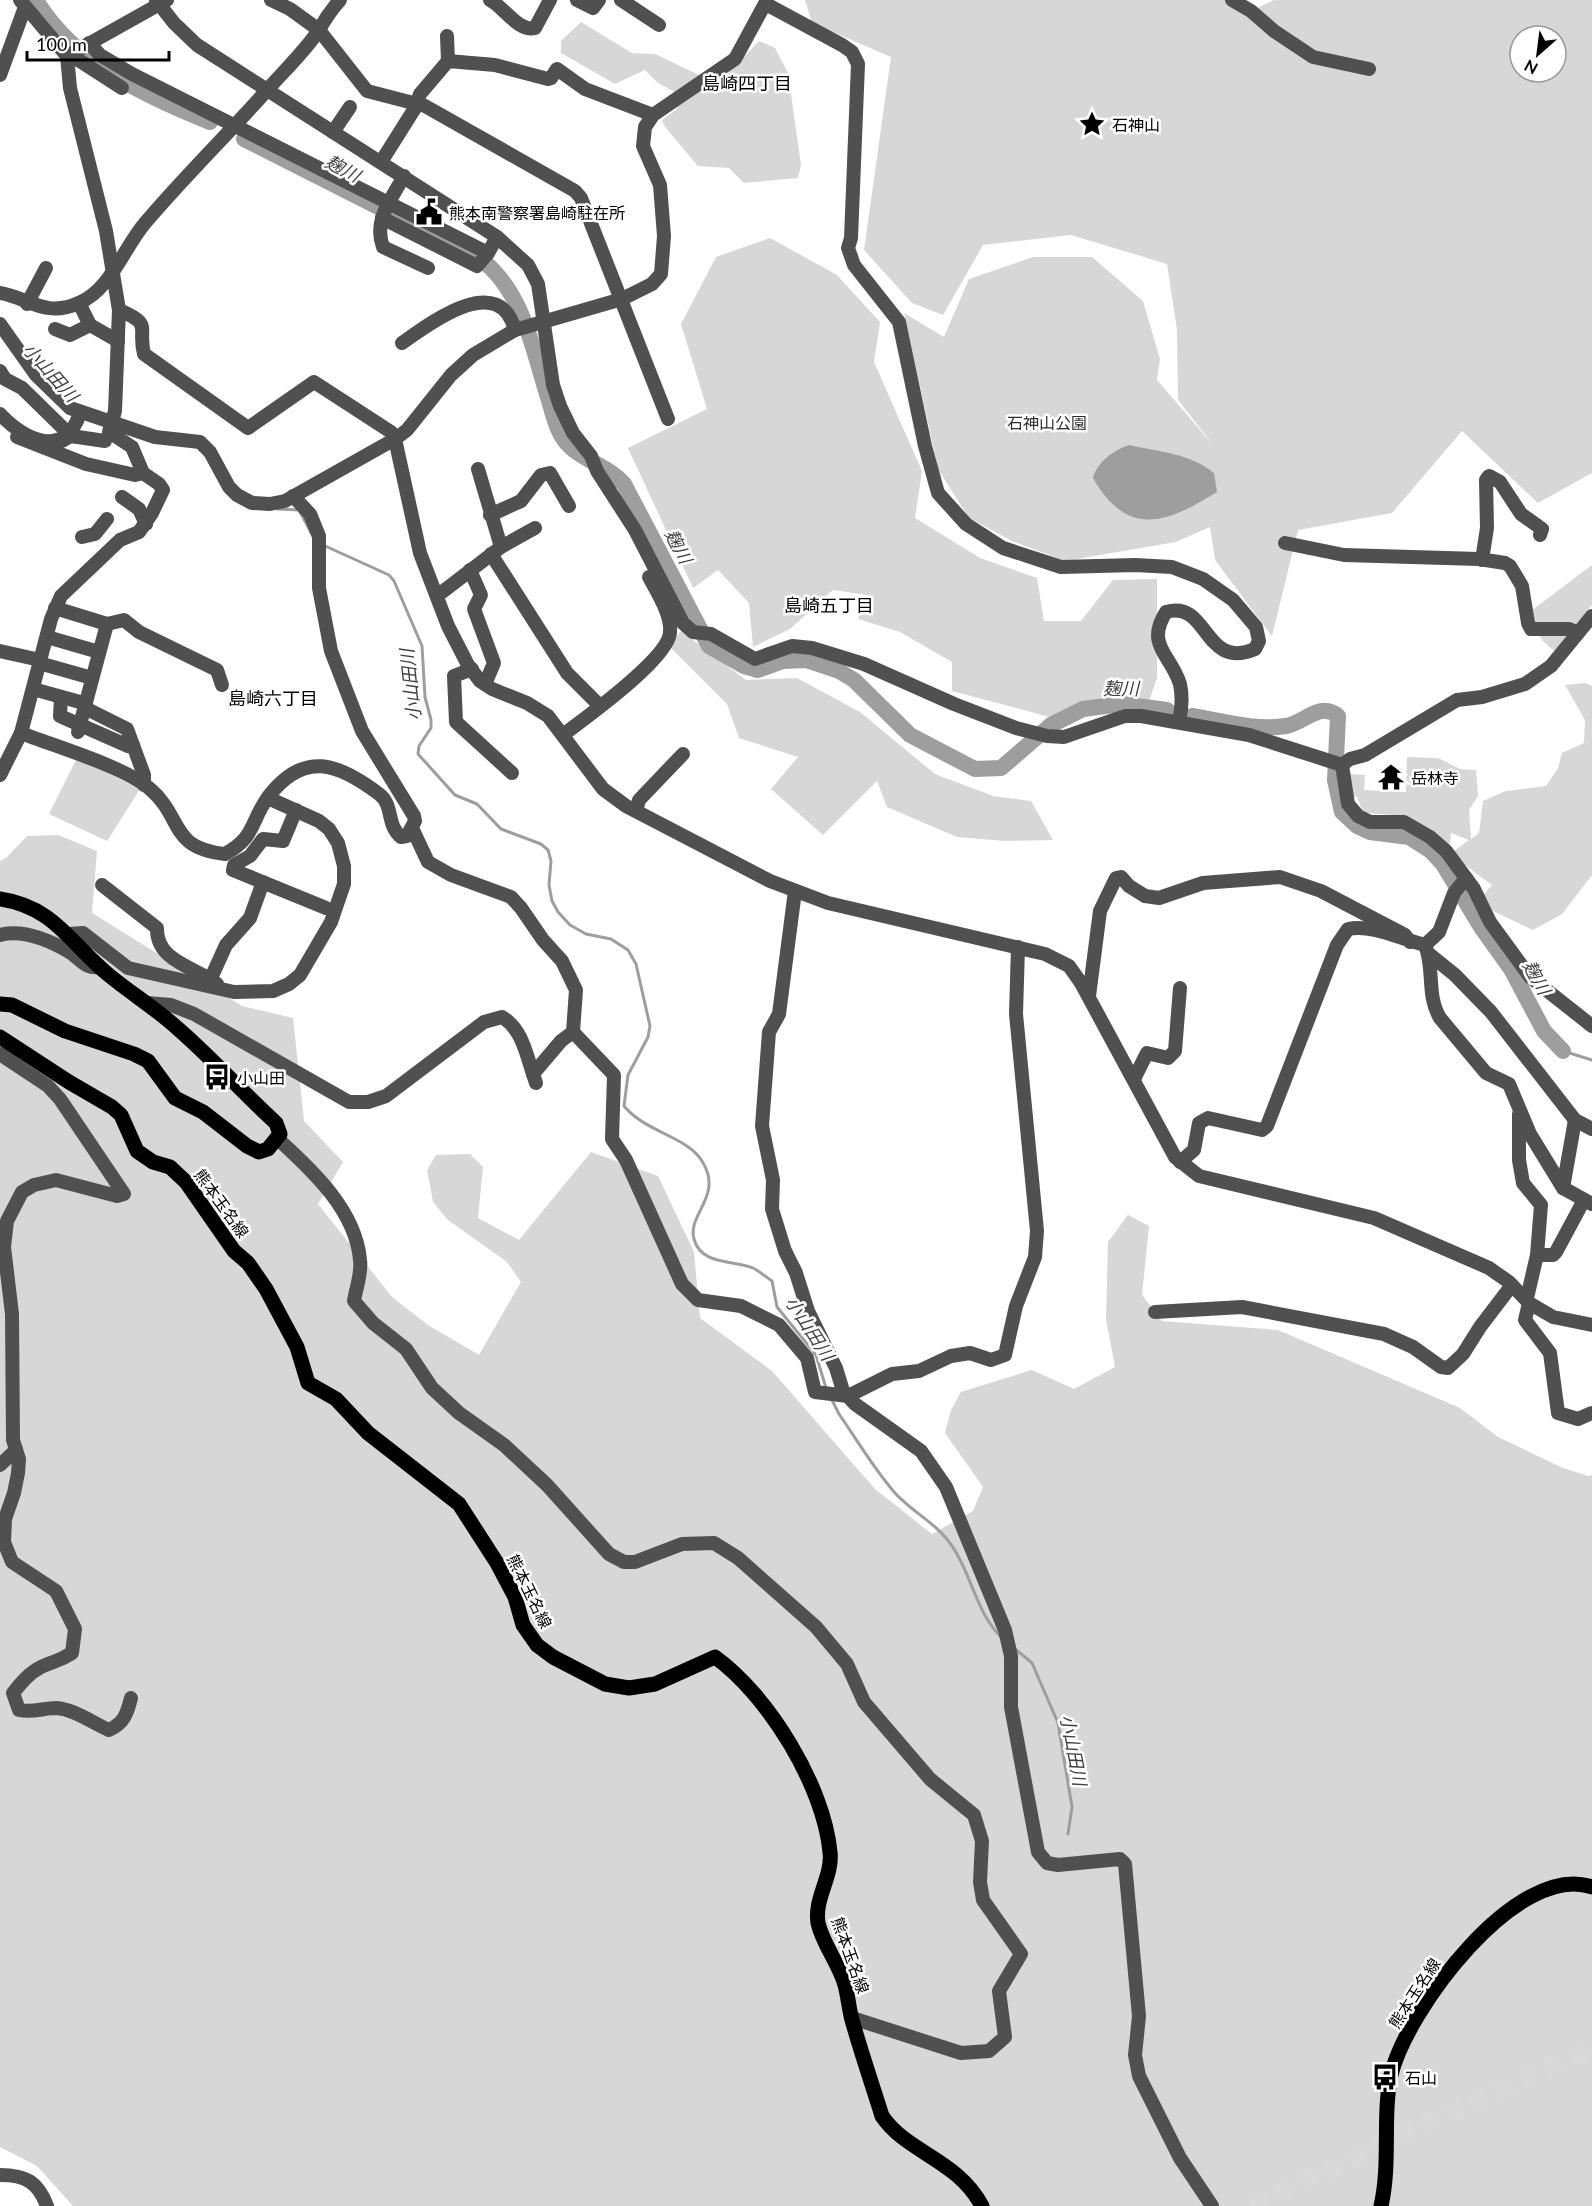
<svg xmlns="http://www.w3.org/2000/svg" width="1592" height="2206" font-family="Lato,'Noto Sans JP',sans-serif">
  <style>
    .green { fill: #d7d7d7; fill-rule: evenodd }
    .water { fill: #9e9e9e }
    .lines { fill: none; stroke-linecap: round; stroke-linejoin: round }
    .stream { stroke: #9e9e9e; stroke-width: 3 }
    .river { stroke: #9e9e9e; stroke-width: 16 }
    .highway-tunnel { stroke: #d9d9d9; stroke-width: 18; stroke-dasharray: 18 9; stroke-linecap: butt }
    .minor { stroke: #505050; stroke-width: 14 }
    .major { stroke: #000; stroke-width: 15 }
    .labels { text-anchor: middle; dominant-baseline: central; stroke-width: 5; stroke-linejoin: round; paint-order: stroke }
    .poi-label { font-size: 16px; fill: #000; stroke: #fff; text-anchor: start }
    .park-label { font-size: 16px; fill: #2e2e2e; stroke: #fff }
    .street-label { font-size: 16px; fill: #000; stroke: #fff }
    .neighbourhood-label { font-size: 18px; fill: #000; stroke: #fff }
    .water-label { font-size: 18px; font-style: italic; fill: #3f3f3f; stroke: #fff }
  </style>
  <rect width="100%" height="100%" fill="#fff"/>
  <!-- green -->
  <g class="green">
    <path d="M805,0H1240L1251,11L1274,0H1592V473L1538,503L1462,431L1392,513L1298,530L1272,636L1215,560L1210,527L1176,542L1065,561L1012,541L969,518L938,469L904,313L944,337L969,279L1033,257H1092L1143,301L1160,359L1157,380L1214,446L1178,400L1177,330L1167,264L1071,235L983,245L943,315L912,303L864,250L891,57L812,23ZM1520,36H1556V72H1520Z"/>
    <path d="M581,22L632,53L655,54L718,84L759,41L775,48L788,73L801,165L798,178L744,183L729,168L698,166L665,127L662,120L677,109L673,91L658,83L645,70L615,84L561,53V41Z"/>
    <path d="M770,238L837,275L880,322L874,362L922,471L915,518L980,558L1037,578L1044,621H1081L1113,580L1157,579V678L1148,704L1065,721L952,691V662L900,632L858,619L867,595L833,590L790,629L753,647L749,603L718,570L693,588L628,448L707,409L681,324L716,257Z"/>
    <path d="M1592,565V605L1554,651L1542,640L1527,614Z"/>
    <path d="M681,631L746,680L797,678L860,712L935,774L993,796L1031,801L1053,840L1005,841L957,837L887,807L877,781L823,835L771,789L798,757L739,738L727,704L669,646Z"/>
    <path d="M1585,683L1592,686V875L1562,914L1533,930L1493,911L1484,894L1492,885L1450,854L1469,840L1451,833L1450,847L1395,815L1363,813L1357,797L1351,796L1349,774L1365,775L1364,790L1406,792L1407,757L1438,758L1460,769L1476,770L1478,796L1469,810L1471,839L1479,833L1483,801L1506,791L1546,786L1558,768L1562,753L1584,743L1585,720L1565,685Z"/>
    <path d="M77,758L140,789L107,841L49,814Z"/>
    <path d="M58,835L97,851L92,913L242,1006L293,1018L304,1121L343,1162L318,1204L392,1297L428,1325L479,1355L521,1282L507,1262L448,1220L433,1202L427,1170L436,1155L470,1154L483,1167L478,1218L519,1240L591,1152L658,1176L694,1252L700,1318L772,1371L875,1489L932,1534L973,1511L983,1487L945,1433L951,1410L961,1392L1032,1370L1074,1389L1115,1367L1106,1319L1108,1242L1128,1215L1149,1226L1142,1295L1162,1321L1278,1330L1460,1408L1498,1437L1563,1468L1588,1476L1592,1475V2206H73L37,2166L0,2147V861L6,858L27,836Z"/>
  </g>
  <!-- water -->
  <path class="water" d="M1129,445C1160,452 1189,453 1214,473L1217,492C1167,523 1128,539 1093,478C1097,462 1114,450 1129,445Z"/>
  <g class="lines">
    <!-- stream -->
    <g class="stream">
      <path d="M277,509L299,510L315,540"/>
      <path d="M323,545L389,575L394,581L422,646L425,697L431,720V728L419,746L418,754L455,795L477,804L501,829L541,844L548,850L551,861L549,885L552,901L558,912L570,925L586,934L611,939L628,950L636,964L650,1026L648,1037L628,1075L624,1106C645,1132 688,1137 702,1161C724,1196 687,1214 694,1239C701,1266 736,1260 753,1268C759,1271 766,1277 772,1281L777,1307L816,1355L826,1388"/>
      <path d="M1563,1051L1592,1060"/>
      <path d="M832,1400L839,1414C857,1440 874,1469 895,1493C914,1514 938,1523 954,1549C972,1577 977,1614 1002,1638"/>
      <path d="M1014,1648L1032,1663L1058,1723L1072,1807L1068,1834"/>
    </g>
    <!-- river -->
    <g class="river">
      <path d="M36,0C73,62 145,96 210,122"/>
      <path d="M244,139L465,251C474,256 485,261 492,269C525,303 533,350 547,394C552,409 555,428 565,441C581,461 608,465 624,484L709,646L744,666L758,670L783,661L806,660L839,671L854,680L910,735L975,769L1001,768L1051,725L1083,709L1121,704L1167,710"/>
      <path d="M1192,716C1222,721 1256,731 1286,726C1305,723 1319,701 1338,716L1335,780L1342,812L1357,826L1370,832L1409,837L1431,851L1443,864L1481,927L1511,969L1544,1031L1563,1051"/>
    </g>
    <!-- highway-tunnel -->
    <path class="highway-tunnel" d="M1251,2206L1592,2047"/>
    <!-- minor -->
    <g class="minor">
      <path d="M156,0L174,23L197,45L497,237L528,265L538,284L553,385L560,406L573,433L591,456L597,471L635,530L683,623L693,632L711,634L755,659L792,646L812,648L864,664L954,704L1016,728L1047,736L1064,737L1125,716H1141L1249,735L1342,765L1350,759L1365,755L1457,700L1482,697L1525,684L1551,666L1592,616"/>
      <path d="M271,0L290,9L319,30L367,91L425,106L575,191L581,198L668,419"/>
      <path d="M490,0C504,7 518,32 535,28L550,0"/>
      <path d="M577,0L593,8L599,0"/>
      <path d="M621,0L659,25"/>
      <path d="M1232,0L1251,11L1274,31L1313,57L1369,69"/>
      <path d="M766,4L842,45L852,52L858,64L851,238L848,248L854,265L899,322L925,446L938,493L966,524L1003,548L1061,567L1135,565L1172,567L1203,579L1233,600L1256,627L1259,641L1255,649C1203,671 1209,599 1166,612C1145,645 1171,655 1180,684C1183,698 1182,708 1179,721"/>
      <path d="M447,36L448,61"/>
      <path d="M89,43L100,55L132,74L488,253L497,237"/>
      <path d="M67,56L167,0"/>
      <path d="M67,56L77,59L122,88"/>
      <path d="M0,75L25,7"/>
      <path d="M333,132L350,107"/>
      <path d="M381,162L415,108L420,94L448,61L495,65L548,79L551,78L557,69L585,89L653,115"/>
      <path d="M404,176C391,200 373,220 383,247L428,268"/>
      <path d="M382,218L477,266L488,253"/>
      <path d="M0,293C29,298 45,318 79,303C111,289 123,249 145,223C184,177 228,134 268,89C285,70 305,51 319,30C325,19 331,10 340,0"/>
      <path d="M79,303L90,325L118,341"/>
      <path d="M27,304L46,268"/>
      <path d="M119,310C154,325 137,326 144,354L248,428L314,382L391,432L395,439L420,553L448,626L468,665L480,681L492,689L527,703L548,716L603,789L626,806L770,881L828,903L1045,954L1069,966L1081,983L1175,1157L1199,1176L1374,1218L1489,1268L1509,1282L1529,1303L1553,1317L1592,1325"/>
      <path d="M0,324L36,375L70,408L155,437L200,442L210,452L229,487L237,495L252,503L270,504L285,501L395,439L407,430L451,375L473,355L515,330L622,299L652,284L661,274L664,236L660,185L643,146L645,127L653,115L735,59L767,0"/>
      <path d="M55,329L70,335L90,325"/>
      <path d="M402,343C429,324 499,270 515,330"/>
      <path d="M0,371L5,379L22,388L67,432"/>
      <path d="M0,414C24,440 65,460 80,413"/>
      <path d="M17,437L86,464L135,475L143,473"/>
      <path d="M62,441L71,436L105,441"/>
      <path d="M478,469L501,547"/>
      <path d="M122,497L139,509L146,524"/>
      <path d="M490,515L521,501L541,475L550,473L569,506"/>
      <path d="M82,537L95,534L107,519"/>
      <path d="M1285,543L1344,555L1479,559L1505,563L1510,566L1522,586L1528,623L1531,629H1569L1578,633"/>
      <path d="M491,554L567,673L600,706"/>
      <path d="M1482,560L1487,528L1486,480L1489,476L1500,482L1521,514L1542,529L1540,535"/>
      <path d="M470,570L481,595L474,609L494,663L485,684"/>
      <path d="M437,596L501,547L535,528"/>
      <path d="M55,608L107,624L124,620L139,632L217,670L222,685"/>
      <path d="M47,637L99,652"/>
      <path d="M0,651L40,660"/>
      <path d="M39,663L92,678"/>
      <path d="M472,669L454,676L456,722L512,773"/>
      <path d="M33,689L80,702L89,710L127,729L144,775V785"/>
      <path d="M61,697L60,716L128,746L133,745"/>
      <path d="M78,732L107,624"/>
      <path d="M21,733C54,746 125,767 149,788C184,817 168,848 225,854C256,837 250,822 268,797C304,750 338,763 379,794C394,805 386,825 401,837L407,836L415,821L414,816L362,731L331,651L319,588V536L310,514L293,496"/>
      <path d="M563,735C585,718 667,660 670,633C672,615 657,592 649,577"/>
      <path d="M1342,765L1348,804L1358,816L1370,822H1404L1430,837L1446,851L1474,889L1490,922L1530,977L1592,1026"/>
      <path d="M0,775L21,733L51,619L61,596L120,540L139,532L152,513L163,490L159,484L143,473L132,447L109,432L115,411L119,310L106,231L70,88L67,56L20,0"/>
      <path d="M296,810L283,841L263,839L250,856L234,865L233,870L326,908"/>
      <path d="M636,811L639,800L683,754"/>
      <path d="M412,828L428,862L451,875L511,897L521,908L543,940L562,961L576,990L573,1032L561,1041L533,1074L536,1083"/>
      <path d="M102,885L157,928C156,962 196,967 217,984"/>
      <path d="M795,891L779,1014L769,1032L762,1126L773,1180L772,1209L785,1251L796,1273L808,1311L836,1368L843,1391L855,1404L921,1451L946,1487L1005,1630L1011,1656V1707L1038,1852L1047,1863L1058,1865L1120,1859L1125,1864L1139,2016L1135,2055L1139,2076L1180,2158L1212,2206"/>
      <path d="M69,934L83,933L128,968L234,992L273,991L289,984L300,975L331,922L344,884V866L338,843L329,829L319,821L268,798"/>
      <path d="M0,935C23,929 51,941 71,953C81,960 86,969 99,967"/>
      <path d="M1425,945C1435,969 1426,995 1440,1018L1486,1073L1509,1084L1530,1134L1563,1188L1592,1204"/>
      <path d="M1425,945L1439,932L1454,893L1466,878"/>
      <path d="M1429,954L1455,975L1491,1012L1575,1120L1592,1129"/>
      <path d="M211,978L226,945L250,918L263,882"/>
      <path d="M1089,996L1100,911L1116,878L1121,877L1129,886L1145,896L1159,898L1203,883L1280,877L1321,891L1405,935L1410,942"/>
      <path d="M147,1003L171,1005L194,1014L349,1102H368L386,1096L484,1022L502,1017C522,1029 526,1053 533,1074"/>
      <path d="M573,1032L614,1075L612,1139L626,1160L682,1284L698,1300L741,1306L779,1325L807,1358L815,1392L848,1396L892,1374L919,1371L951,1356L970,1353L991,1360L1005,1355L1016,1306L1035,1257L1037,1231L1016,1014L1018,947"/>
      <path d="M0,1054L48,1086L60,1099L124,1194L117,1196L56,1180L34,1185L22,1192L7,1221L4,1247L12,1314L13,1440L19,1459L18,1473L14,1493L5,1519L4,1542L12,1562L56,1591L75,1629L72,1653C58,1662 53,1661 41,1667C29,1673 21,1683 13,1693L19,1710C33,1713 43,1708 56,1708C74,1709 93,1723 109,1730C124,1723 127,1714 131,1698"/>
      <path d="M1134,1079L1147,1053L1168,1058L1175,1051L1180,988"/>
      <path d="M1519,1114V1160L1523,1183L1541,1205L1537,1255L1527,1298"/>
      <path d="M280,1134L279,1140C313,1171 356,1211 360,1260C362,1273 356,1288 354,1301L373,1323L406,1349L432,1388L459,1413L504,1445L547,1485L609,1554L624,1562H635L682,1544L714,1543L738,1558L816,1627L847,1664L864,1702L930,1779L974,1815L982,1841L980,1882L983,1900L1021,1954L999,1991L1005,2037L989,2051L961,2053L852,2018"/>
      <path d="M1180,1162L1194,1150L1199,1123L1208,1118L1262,1130L1267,1126L1337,945L1348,929C1373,924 1400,939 1425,945"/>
      <path d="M1563,1188L1575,1120"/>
      <path d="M1537,1255H1553L1556,1252L1584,1200"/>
      <path d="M1529,1303L1525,1320L1550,1353L1558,1413L1578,1419L1592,1413"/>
      <path d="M1155,1312L1242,1307L1384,1334L1413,1347L1441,1367L1448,1368L1463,1354L1480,1327L1512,1285"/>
      <path d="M0,1465L16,1450"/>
      <path d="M0,2175C26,2175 38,2182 47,2206"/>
    </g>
    <!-- major -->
    <g class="major">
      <path d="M0,899C55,907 71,945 110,976C132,994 155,1008 176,1027C211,1057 242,1092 276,1123L280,1134L268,1149L259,1152L247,1146L203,1112L175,1098L148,1061L134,1054L65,1031L12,1005L0,1004"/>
      <path d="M0,1037L69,1082L112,1107L121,1115L137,1151L153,1162L170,1167L186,1182L234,1251L248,1263L266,1289L297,1347L308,1383L336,1399L368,1433L459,1504L497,1563L515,1597L523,1625L537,1645L553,1657L605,1684L629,1688L655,1684L715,1657C768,1695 824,1786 830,1852C833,1876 814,1898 818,1923C823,1945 839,1963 845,1985C848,1996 849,2009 852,2020C861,2052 872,2084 882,2116C907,2153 957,2159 982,2206"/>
      <path d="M1381,2206C1391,2162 1382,2117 1391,2075C1406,2011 1517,1861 1592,1887"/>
    </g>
  </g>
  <!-- icons -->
  <defs>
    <g id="sight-bare" transform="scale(2.07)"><path d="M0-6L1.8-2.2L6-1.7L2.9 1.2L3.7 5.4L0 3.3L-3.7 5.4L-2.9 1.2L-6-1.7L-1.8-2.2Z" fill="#000" stroke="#fff" stroke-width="2.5" paint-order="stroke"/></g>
    <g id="civic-bare" transform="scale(2.07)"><path d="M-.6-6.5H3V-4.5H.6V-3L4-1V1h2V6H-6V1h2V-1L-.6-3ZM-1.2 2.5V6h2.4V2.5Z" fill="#000" stroke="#fff" stroke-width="2.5" paint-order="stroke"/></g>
    <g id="temple-bare" transform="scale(2.07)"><path d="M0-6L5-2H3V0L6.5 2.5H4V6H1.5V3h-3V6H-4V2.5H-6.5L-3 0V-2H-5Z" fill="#000" stroke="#fff" stroke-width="2.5" paint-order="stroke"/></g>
    <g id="bus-bare" transform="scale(2.07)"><path d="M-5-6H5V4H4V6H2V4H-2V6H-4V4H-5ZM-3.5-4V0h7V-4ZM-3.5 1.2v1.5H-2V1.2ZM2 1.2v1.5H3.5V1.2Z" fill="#000" stroke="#fff" stroke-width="2.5" paint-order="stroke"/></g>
  </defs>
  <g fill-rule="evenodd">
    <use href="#sight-bare" x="1092" y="124"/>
    <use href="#civic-bare" x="429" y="212"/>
    <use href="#temple-bare" x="1391" y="777"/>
    <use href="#bus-bare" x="217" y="1077"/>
    <use href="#bus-bare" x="1385" y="2077"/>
  </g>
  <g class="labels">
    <!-- poi labels -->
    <g class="poi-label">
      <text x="1112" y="124">石神山</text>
      <text x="449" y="212">熊本南警察署島崎駐在所</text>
      <text x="1411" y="777">岳林寺</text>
      <text x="237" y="1077">小山田</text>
      <text x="1405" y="2077">石山</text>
    </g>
    <!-- park labels -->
    <g class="park-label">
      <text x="1047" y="422">石神山公園</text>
    </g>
    <!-- street labels -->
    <g class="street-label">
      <text transform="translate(222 1203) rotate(54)">熊本玉名線</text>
      <text transform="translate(530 1591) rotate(64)">熊本玉名線</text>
      <text transform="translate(851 1955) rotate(70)">熊本玉名線</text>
      <text transform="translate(1414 1993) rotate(-57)">熊本玉名線</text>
    </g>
    <!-- neighbourhood labels -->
    <g class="neighbourhood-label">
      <text x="747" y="83">島崎四丁目</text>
      <text x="829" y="605">島崎五丁目</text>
      <text x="273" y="698">島崎六丁目</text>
    </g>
    <!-- water labels -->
    <g class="water-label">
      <text transform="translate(343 168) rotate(28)">麹川</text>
      <text transform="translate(51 372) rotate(48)">小山田川</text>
      <text transform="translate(679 546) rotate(62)">麹川</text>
      <text transform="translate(410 685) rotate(-96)">小山田川</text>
      <text x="1121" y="688">麹川</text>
      <text transform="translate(1537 977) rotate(61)">麹川</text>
      <text transform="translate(810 1328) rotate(57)">小山田川</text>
      <text transform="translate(1074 1750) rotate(79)">小山田川</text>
    </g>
  </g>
  <!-- north arrow -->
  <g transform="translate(1538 54) rotate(208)"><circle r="28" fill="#ffffff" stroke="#999999" stroke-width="1.5"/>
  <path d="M0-4.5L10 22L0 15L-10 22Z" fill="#000000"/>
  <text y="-9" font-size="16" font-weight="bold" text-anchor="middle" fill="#000000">N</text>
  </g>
  <!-- scale -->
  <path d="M27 51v9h142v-9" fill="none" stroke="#000000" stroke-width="3"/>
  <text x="36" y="51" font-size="18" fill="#000000" stroke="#ffffff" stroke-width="4.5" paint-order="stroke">100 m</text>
</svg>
